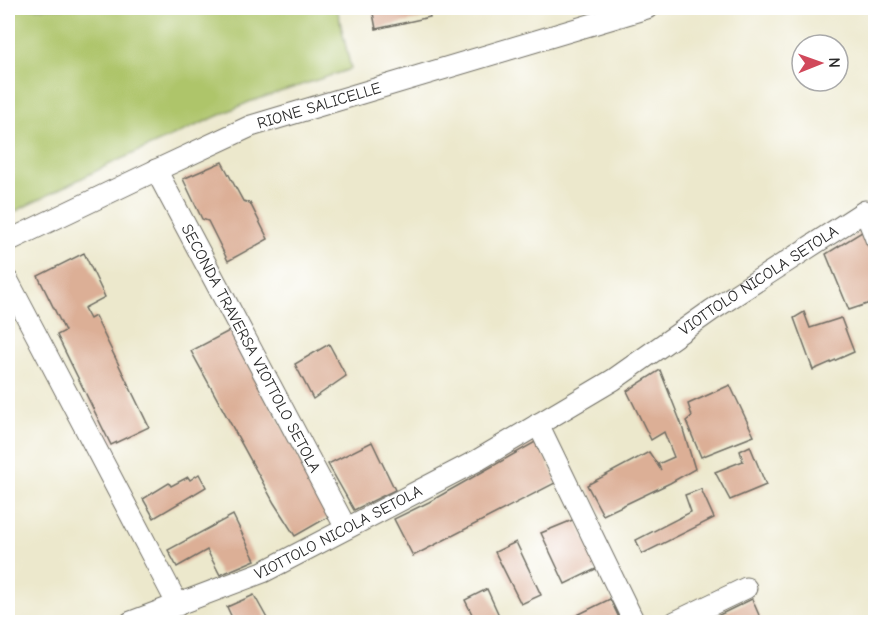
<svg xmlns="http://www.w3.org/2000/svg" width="883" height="630" font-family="'Comic Neue',sans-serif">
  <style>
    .green { fill: #aec56a; stroke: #6c784a; stroke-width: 1.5 }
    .building { fill: #dcaf96 }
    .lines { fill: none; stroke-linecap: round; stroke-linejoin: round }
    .minor-casing { stroke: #6f6d63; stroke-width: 23 }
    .minor { stroke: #fff; stroke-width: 21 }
    .labels { text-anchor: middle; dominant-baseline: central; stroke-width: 4.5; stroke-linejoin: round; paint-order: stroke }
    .street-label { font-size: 16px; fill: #2b2b2b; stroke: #fff }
  </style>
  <rect width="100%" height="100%" fill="#fff"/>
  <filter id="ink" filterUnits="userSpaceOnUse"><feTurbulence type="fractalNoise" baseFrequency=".0167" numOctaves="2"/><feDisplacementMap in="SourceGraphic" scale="12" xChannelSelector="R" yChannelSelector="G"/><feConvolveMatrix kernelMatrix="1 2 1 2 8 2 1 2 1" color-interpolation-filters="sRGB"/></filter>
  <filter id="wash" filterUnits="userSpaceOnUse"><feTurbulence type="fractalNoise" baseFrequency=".008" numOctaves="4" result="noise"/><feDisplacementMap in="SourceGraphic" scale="24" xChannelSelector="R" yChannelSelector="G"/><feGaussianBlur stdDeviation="1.35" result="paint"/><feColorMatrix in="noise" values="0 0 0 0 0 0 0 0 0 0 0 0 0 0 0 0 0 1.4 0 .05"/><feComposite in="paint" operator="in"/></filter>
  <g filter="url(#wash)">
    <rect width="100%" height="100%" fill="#ece8cc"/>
    <!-- green -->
    <path class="green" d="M8,8H337L351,69L249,102L110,164L8,215Z"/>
    <g id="blocks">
      <!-- building -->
      <g class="building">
        <path d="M372,8H428L430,17L376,29Z"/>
        <path d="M222,162L243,201L250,203L268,239L228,261L208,221L202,219L183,179Z"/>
        <path d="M865,230L876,256V301L849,310L826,254Z"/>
        <path d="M84,253L105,297L84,308L90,319L95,316L149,427L111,445L57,335L65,331L38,276Z"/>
        <path d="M804,312L810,328L841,318L854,352L813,370L794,318Z"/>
        <path d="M231,330L330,516L295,536L274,503L191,351Z"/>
        <path d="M329,344L346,376L313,399L295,364Z"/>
        <path d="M660,370L681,423L695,469L670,483L603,515L587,485L649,452L661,470L658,464L674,457L664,432L651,440L627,391Z"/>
        <path d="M730,385L754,436L701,457L686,421L692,416L688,404Z"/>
        <path d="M537,441L557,482L413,556L394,519L429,502Z"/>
        <path d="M372,442L395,490L354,510L328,464Z"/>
        <path d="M750,446L766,485L730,500L715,472L743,461L740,451Z"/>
        <path d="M199,474L206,487L154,518L143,499L169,483L171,486L188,477L190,480Z"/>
        <path d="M701,489L714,518L642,554L636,540L691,512L685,495Z"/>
        <path d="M233,515L255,560L220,575L207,550L177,567L168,550Z"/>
        <path d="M575,519L600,567L565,584L541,533Z"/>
        <path d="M516,542L541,595L521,604L495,552Z"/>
        <path d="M487,589L502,622H476L465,600Z"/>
        <path d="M254,595L269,622H234L227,607Z"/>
        <path d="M610,599L621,622H563Z"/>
        <path d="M752,599L762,622H705Z"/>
      </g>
    </g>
  </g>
  <g filter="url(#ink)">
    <use href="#blocks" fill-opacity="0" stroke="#6f6d63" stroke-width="1.5"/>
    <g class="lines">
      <!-- minor casing -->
      <g class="minor-casing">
        <g id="minor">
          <path id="s1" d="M156,170L346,528"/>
          <path id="s2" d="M8,241L148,174L251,126L647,8"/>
          <path d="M8,281L178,605"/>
          <path d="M538,424L634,622"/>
          <path id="s3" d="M131,622L263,572L478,460L613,380L712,310L865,211L876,239"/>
          <path d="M675,622L746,588"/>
        </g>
      </g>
      <!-- minor -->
      <use href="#minor" class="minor"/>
    </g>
  </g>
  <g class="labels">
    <!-- street labels -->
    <g class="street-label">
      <text stroke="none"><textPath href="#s2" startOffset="340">RIONE SALICELLE</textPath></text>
      <text stroke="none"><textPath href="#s3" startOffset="717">VIOTTOLO NICOLA SETOLA</textPath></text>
      <text stroke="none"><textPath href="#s1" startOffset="202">SECONDA TRAVERSA VIOTTOLO SETOLA</textPath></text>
      <text stroke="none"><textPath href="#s3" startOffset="226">VIOTTOLO NICOLA SETOLA</textPath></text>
    </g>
  </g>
  <!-- margin -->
  <rect width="883" height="630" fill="none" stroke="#fff" stroke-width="30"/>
  <!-- north arrow -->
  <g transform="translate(820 63) rotate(89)"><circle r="28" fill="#ffffff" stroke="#aaaaaa" stroke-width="1.5"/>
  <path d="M0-4.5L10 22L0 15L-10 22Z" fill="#d1495b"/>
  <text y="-9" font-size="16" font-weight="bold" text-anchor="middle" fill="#2b2b2b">N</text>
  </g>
</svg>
